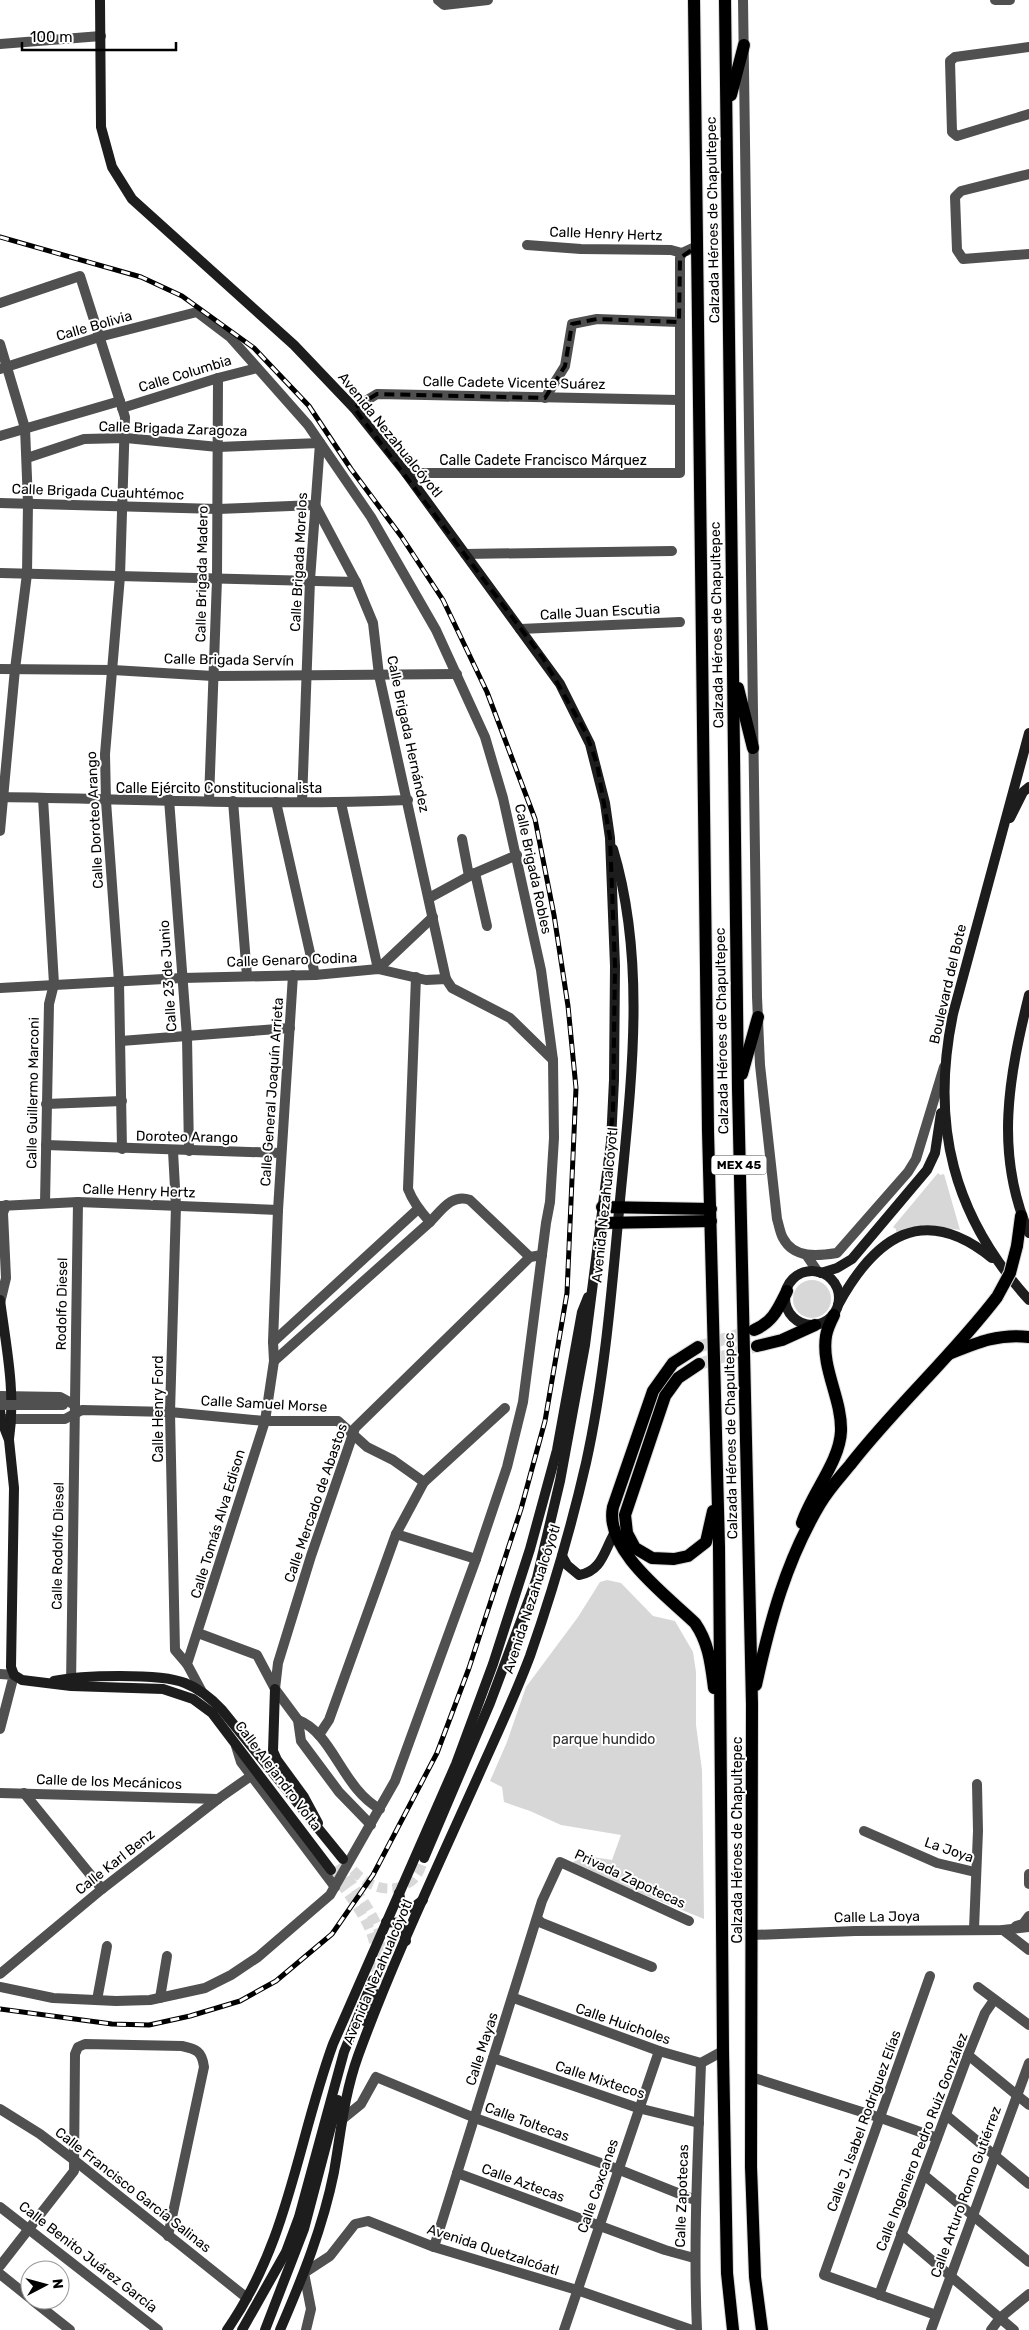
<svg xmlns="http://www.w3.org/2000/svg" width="1029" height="2330" font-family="Rubik,sans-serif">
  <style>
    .green { fill: #d7d7d7 }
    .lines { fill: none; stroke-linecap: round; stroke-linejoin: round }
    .secondary-tunnel { stroke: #d9d9d9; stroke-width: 10; stroke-dasharray: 10 5; stroke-linecap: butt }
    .primary-tunnel { stroke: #d9d9d9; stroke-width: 12; stroke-dasharray: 12 6; stroke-linecap: butt }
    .primary-casing { stroke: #dbdbdb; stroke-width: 14 }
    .minor { stroke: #505050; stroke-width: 10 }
    .tertiary { stroke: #505050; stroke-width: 10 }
    .secondary { stroke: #1d1d1d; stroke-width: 10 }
    .primary { stroke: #000; stroke-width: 12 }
    .rail-casing { stroke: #000; stroke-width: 5 }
    .rail { stroke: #fff; stroke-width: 3; stroke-dasharray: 9; stroke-linecap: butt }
    .primary-bridge-casing { stroke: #dbdbdb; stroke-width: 14; stroke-linecap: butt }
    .tertiary-bridge { stroke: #505050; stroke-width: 10 }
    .primary-bridge { stroke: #000; stroke-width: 12 }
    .marked { fill: none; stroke: #000; stroke-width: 4; stroke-dasharray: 10 6; stroke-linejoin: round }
    .labels { text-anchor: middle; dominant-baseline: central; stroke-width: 4; stroke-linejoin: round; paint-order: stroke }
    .shield { fill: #fff; stroke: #4c4c4c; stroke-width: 1 }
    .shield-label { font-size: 12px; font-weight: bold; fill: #000 }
    .street-label { font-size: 14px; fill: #000; stroke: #fff }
    .park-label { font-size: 14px; fill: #2e2e2e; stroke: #fff }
  </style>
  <rect width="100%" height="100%" fill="#fff"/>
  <!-- green -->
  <g class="green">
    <path d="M938,1173L940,1175L944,1174L960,1230L923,1225L896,1232V1229L893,1227Z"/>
    <circle cx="812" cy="1299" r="19"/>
    <path d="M607,1580L621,1583L653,1616L675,1621L693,1652L696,1672V1725L702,1770L704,1919L574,1866L573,1862L587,1856L612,1860L621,1835L561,1825L530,1811L504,1802L502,1787L490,1781L507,1742L526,1687L578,1617L600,1582Z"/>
  </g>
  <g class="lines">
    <!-- secondary-tunnel -->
    <g class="secondary-tunnel">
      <path d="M343,1859C358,1877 375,1894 400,1887C406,1884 412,1883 416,1876C420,1871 422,1864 424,1858"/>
      <path d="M339,1864C368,1911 398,1936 376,1994"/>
      <path d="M331,1870C355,1905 386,1935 373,1980"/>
    </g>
    <!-- primary-tunnel -->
    <g class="primary-tunnel">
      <path d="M698,1347L754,1330"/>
      <path d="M699,1364L757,1346"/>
    </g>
    <!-- primary casing -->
    <g class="primary-casing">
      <g id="primary">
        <path d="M694,0L708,1131L719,1547L723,2051L727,2273L733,2330"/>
        <path d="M725,0L738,1089L752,1704L751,2167L755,2277L762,2330"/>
        <path d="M731,95L744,45"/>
        <path d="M738,688L753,748"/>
        <path d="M742,1074L758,1017"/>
        <path d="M602,1207L711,1209"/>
        <path d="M601,1223L711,1221"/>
        <path d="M1017,1246L1021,1216"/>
        <path d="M754,1330C773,1322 778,1309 787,1291"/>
        <path d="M757,1346L782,1340L815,1325"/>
        <path d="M698,1347L673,1363L653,1391L613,1507C604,1550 666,1595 695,1623C709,1643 711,1665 714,1688"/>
        <path d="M949,1354C976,1343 999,1333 1029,1337"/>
        <path d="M699,1364L678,1378L665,1396L625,1515L627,1533L635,1548L652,1558L674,1559L688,1556L706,1542L713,1511"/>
        <path d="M802,1523C812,1493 840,1461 841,1431C842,1399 821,1368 826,1336C827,1329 831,1321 834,1315"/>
        <path d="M756,1685C770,1621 786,1561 820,1504C828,1490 840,1477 850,1465C896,1406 952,1356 997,1297"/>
      </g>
    </g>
    <!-- minor -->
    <g class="minor">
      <path d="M438,0L444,5L488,0"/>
      <path d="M995,0H1010"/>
      <path d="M0,44L101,36"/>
      <path d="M1029,47L955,57L950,61L952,132L957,136L1029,114"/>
      <path d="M1029,174L961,191L955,197L957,250L963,259L1029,254"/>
      <path d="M527,245L581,249L671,250L682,253"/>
      <path d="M0,303L80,276L125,417L120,576L105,754L106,801L119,982L122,1149"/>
      <path d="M0,344L25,428L28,503L27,574L15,669L0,831"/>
      <path d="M0,369L99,337L197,312L230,337L308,425L371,517L436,630L485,737L503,798L541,970L553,1060L554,1138L550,1202L546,1223L523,1402L507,1467L476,1559L395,1781L330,1895L258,1957L231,1975L205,1988L150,2000L116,2001L53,1998L0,1987"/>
      <path d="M545,398L565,366L572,324L597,319L679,322"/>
      <path d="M122,408L218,378L257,368"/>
      <path d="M354,408L377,394L679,400"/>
      <path d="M0,436L120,401"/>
      <path d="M27,458L84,439L126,438L218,447L320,443"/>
      <path d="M406,473H680V258L682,253L697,246"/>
      <path d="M0,503L218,509L315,505L356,582L373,623L379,675L446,979"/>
      <path d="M465,554L672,551"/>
      <path d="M0,573L356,582"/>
      <path d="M520,629L680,622"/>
      <path d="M0,669L113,670L213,676L457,674"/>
      <path d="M0,797C136,799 272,806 408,800"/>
      <path d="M43,798L54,984L49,1004L45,1203"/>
      <path d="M169,799L187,1037L189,1151"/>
      <path d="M209,800L217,579L218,378"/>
      <path d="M233,801L247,976"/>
      <path d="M276,802L315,975"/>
      <path d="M302,802L310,580L320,443"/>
      <path d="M341,803L378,969"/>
      <path d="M462,839L469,876"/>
      <path d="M475,873L487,926"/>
      <path d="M429,898L475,873L517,855"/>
      <path d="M378,969L433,917"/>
      <path d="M416,977L408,1189C413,1202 420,1211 430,1222C441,1211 452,1193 470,1200L530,1257"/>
      <path d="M0,988L182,978L315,975L378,969L426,980L446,979L452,988L510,1018L553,1060"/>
      <path d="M121,1041L290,1028"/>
      <path d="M46,1104L122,1101"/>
      <path d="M46,1145L281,1153"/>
      <path d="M173,1151L176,1206L170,1412L175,1650L187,1664"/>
      <path d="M0,1206L78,1202L278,1210"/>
      <path d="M0,1303L6,1278L3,1213L6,1205"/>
      <path d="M273,1342L278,1210L293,975"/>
      <path d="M274,1361L430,1222"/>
      <path d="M75,1402L78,1202"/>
      <path d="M74,1414L82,1410L170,1412L265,1421H338L367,1447L393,1460L424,1482"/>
      <path d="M396,1534L476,1559"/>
      <path d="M198,1633L257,1655L275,1689L298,1720L301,1741L339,1792L371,1825"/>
      <path d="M0,1674L14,1675L0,1729"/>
      <path d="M275,1689L278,1663L311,1556L355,1428L530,1257L542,1255"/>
      <path d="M201,1690L187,1664L265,1421L274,1361L273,1342L418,1209"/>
      <path d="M298,1720C333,1733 342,1788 380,1809"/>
      <path d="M319,1735L329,1720L396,1534L424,1482L505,1408"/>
      <path d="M236,1746L241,1762L335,1887"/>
      <path d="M0,1793L218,1799"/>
      <path d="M24,1793L102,1889"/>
      <path d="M864,1831L937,1863L975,1872"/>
      <path d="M1029,1874V1884"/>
      <path d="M537,1919L542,1923L652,1967"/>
      <path d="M1016,1926L1023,1924L1029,1916"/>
      <path d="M974,1929L978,1831L977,1784"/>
      <path d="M1003,1930L1029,1950"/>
      <path d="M753,1935L855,1931L1003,1930L1029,1927"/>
      <path d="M0,1974L102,1889L218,1799L251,1776"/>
      <path d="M930,1976L824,2275L936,2315"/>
      <path d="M978,1987L1029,2025"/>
      <path d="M160,1998L167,1956"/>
      <path d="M514,1998L659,2051L701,2063L723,2051"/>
      <path d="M97,2000L107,1946"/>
      <path d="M968,2055L1029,2105"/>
      <path d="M493,2058L638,2108L699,2123"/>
      <path d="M751,2077L881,2118L937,2138"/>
      <path d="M0,2109L40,2134L74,2160L247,2298"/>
      <path d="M946,2115L1029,2184"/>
      <path d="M340,2121L361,2104L376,2077L475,2118L620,2170L695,2200"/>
      <path d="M457,2173L665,2250L694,2258"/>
      <path d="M924,2175L1029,2262"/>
      <path d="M0,2207L158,2330"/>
      <path d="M901,2234L1014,2330"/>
      <path d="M434,2247L542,1901L560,1862L689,1921"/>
      <path d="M0,2266L74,2171L75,2054L78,2047L85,2044L182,2046C196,2049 202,2051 204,2067L168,2236"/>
      <path d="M0,2274L30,2298"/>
      <path d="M879,2295L968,2055L985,2013L994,2000"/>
      <path d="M32,2300L70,2330"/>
      <path d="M306,2330L311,2309L304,2273L330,2256L355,2224L368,2221L434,2247L577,2290L692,2330"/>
      <path d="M564,2330L659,2051"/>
      <path d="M697,2330C693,2241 698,2152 701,2063"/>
      <path d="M931,2330L1029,2063"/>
      <path d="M991,2330L1000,2318L1029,2294"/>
    </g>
    <!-- tertiary -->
    <g class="tertiary">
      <path d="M743,0L757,997L760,1065L777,1219C779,1225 780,1233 783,1238C794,1259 818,1256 837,1253L908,1172L916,1159L944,1067"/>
      <path d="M807,1256L818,1272"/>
      <path d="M0,1396L60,1397L75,1405"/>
      <path d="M3,1419H65L74,1414"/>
      <path d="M71,1685L75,1402"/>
    </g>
    <!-- secondary -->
    <g class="secondary">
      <path d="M100,0L101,127L112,167L132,199L294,345L354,408L406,473L560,684L590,744L605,803L610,838L615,966L614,1080L611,1142L585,1345L560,1481L537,1578L490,1703L424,1858"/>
      <path d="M1029,733L953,1014C930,1125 953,1216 1029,1300"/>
      <path d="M1010,818L1023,792L1029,787"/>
      <path d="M1029,995C1009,1076 994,1153 1029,1233"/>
      <circle cx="812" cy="1298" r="27"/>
      <path d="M821,1273L837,1268L852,1259L927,1170L935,1153L941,1113"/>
      <path d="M0,1300C6,1346 16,1392 9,1439"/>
      <path d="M838,1305C875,1237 923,1202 992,1258"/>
      <path d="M0,1410L1,1419L9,1440L14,1488L11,1667L14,1675L22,1680L71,1686L163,1689L193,1699L212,1713L331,1870"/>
      <path d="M562,1556L567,1565L579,1575C602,1571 604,1551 614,1534"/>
      <path d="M54,1681C81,1675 160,1673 185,1683C200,1689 211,1698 222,1710L343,1859"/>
      <path d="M275,1689L273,1751L277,1760L304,1797L318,1823"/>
      <path d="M399,1893L401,1903L408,1908L414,1907L423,1900"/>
      <path d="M386,1922L400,1923L406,1941"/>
      <path d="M365,2021L376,1994"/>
      <path d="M227,2330C289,2241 297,2143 333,2044L456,1764L493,1664L530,1549L557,1450L582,1312L588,1297"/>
      <path d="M242,2330L286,2252L299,2217L344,2052L373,1980"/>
      <path d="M265,2330L304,2229L338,2100"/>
      <path d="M280,2330C302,2279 323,2227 334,2172C341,2132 344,2095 358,2056C393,1960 438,1866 480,1772C497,1734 515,1696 530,1656C552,1593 571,1528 586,1463C605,1377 612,1287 620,1200C631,1084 647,962 613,849"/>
    </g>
    <!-- primary -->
    <use href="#primary" class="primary"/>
    <!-- rail casing -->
    <g class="rail-casing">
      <path id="rail" d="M0,237L141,277L182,296L254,348L309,406L351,469L401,536L443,600L487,692L535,819L554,915L568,1006L576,1088L567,1293L545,1421L521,1509L469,1668L437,1753L373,1875L332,1934L276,1981L240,2001L190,2016L149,2025L112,2024L0,2009"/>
    </g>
    <!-- rail -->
    <use href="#rail" class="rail"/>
    <!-- primary-bridge casing -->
    <g class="primary-bridge-casing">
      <path id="primary-bridge" d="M997,1297L1010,1273L1017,1246"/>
    </g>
    <!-- tertiary-bridge -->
    <path class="tertiary-bridge" d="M0,1405H63"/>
    <!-- primary-bridge -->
    <use href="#primary-bridge" class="primary-bridge"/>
  </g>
  <!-- marked area -->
  <path class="marked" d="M697,246L711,1209L602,1207L613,1112L615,966L610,838L597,764L586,733L543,658L354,408L377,394L545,398L565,366L572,324L597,319L679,322L680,258Z"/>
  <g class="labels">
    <!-- shield labels -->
    <rect class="shield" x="711.5" y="1155.5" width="55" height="19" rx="4"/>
    <g class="shield-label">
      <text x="739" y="1165">MEX 45</text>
    </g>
    <!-- street labels -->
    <g class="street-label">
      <text transform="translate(713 220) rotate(-91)">Calzada Héroes de Chapultepec</text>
      <text transform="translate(606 234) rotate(2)">Calle Henry Hertz</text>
      <text transform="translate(94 326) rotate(-16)">Calle Bolivia</text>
      <text transform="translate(185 374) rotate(-17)">Calle Columbia</text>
      <text transform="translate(514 383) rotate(1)">Calle Cadete Vicente Suárez</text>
      <text transform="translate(173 429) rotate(2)">Calle Brigada Zaragoza</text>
      <text transform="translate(390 435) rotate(51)">Avenida Nezahualcóyotl</text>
      <text x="543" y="460">Calle Cadete Francisco Márquez</text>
      <text transform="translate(98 492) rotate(2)">Calle Brigada Cuauhtémoc</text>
      <text transform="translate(299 562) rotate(-87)">Calle Brigada Morelos</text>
      <text transform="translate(202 574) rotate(-89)">Calle Brigada Madero</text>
      <text transform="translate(600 612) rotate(-3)">Calle Juan Escutia</text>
      <text transform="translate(717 625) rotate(-91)">Calzada Héroes de Chapultepec</text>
      <text transform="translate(229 660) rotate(1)">Calle Brigada Servín</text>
      <text transform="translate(408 734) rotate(78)">Calle Brigada Hernández</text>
      <text x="219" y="788">Calle Ejército Constitucionalista</text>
      <text transform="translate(95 820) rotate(-93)">Calle Doroteo Arango</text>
      <text transform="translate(533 869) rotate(78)">Calle Brigada Robles</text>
      <text transform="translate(292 960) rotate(-2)">Calle Genaro Codina</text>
      <text transform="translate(168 976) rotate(-94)">Calle 23 de Junio</text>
      <text transform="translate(948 984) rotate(-77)">Boulevard del Bote</text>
      <text transform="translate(722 1031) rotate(-91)">Calzada Héroes de Chapultepec</text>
      <text transform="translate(272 1092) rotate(-86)">Calle General Joaquín Arrieta</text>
      <text transform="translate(33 1093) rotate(-89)">Calle Guillermo Marconi</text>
      <text transform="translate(187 1137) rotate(1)">Doroteo Arango</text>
      <text transform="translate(139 1191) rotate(2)">Calle Henry Hertz</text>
      <text transform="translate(605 1205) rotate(-84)">Avenida Nezahualcóyotl</text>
      <text transform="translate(62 1304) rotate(-89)">Rodolfo Diesel</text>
      <text transform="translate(264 1404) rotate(3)">Calle Samuel Morse</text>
      <text transform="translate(158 1409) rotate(-90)">Calle Henry Ford</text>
      <text transform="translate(731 1436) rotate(-91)">Calzada Héroes de Chapultepec</text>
      <text transform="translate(316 1503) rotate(-71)">Calle Mercado de Abastos</text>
      <text transform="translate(218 1524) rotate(-73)">Calle Tomás Alva Edison</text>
      <text transform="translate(58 1546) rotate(-89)">Calle Rodolfo Diesel</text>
      <text transform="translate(532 1599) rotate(-72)">Avenida Nezahualcóyotl</text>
      <text transform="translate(278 1776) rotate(53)">Calle Alejandro Volta</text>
      <text transform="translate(109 1782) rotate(2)">Calle de los Mecánicos</text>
      <text transform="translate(737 1840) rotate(-90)">Calzada Héroes de Chapultepec</text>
      <text transform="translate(949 1850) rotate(19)">La Joya</text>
      <text transform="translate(115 1862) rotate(-38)">Calle Karl Benz</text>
      <text transform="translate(630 1879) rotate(25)">Privada Zapotecas</text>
      <text transform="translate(877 1917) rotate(-1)">Calle La Joya</text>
      <text transform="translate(378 1972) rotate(-67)">Avenida Nezahualcóyotl</text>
      <text transform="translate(623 2024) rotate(19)">Calle Huicholes</text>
      <text transform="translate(482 2049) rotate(-72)">Calle Mayas</text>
      <text transform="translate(600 2080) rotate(18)">Calle Mixtecos</text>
      <text transform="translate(864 2121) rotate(-70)">Calle J. Isabel Rodríguez Elías</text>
      <text transform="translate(527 2122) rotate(20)">Calle Toltecas</text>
      <text transform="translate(922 2142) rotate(-69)">Calle Ingeniero Pedro Ruiz González</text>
      <text transform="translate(523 2183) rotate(20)">Calle Aztecas</text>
      <text transform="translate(598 2186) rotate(-71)">Calle Caxcanes</text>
      <text transform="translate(133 2190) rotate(38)">Calle Francisco García Salinas</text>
      <text transform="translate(966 2192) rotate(-70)">Calle Arturo Romo Gutiérrez</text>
      <text transform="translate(682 2196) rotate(-88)">Calle Zapotecas</text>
      <text transform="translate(493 2250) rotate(18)">Avenida Quetzalcóatl</text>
      <text transform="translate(88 2257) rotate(38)">Calle Benito Juárez García</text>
    </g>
    <!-- park labels -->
    <g class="park-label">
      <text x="604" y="1739">parque hundido</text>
    </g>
  </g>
  <!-- north arrow -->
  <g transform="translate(45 2285) rotate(84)"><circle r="24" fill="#ffffff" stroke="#999999"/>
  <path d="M0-4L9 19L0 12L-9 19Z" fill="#000000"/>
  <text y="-8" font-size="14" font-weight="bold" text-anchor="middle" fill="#000000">N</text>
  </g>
  <!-- scale -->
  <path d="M22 42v8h154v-8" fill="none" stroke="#000000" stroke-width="2.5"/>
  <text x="30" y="42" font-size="15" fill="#000000" stroke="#ffffff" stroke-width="4" paint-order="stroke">100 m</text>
</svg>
